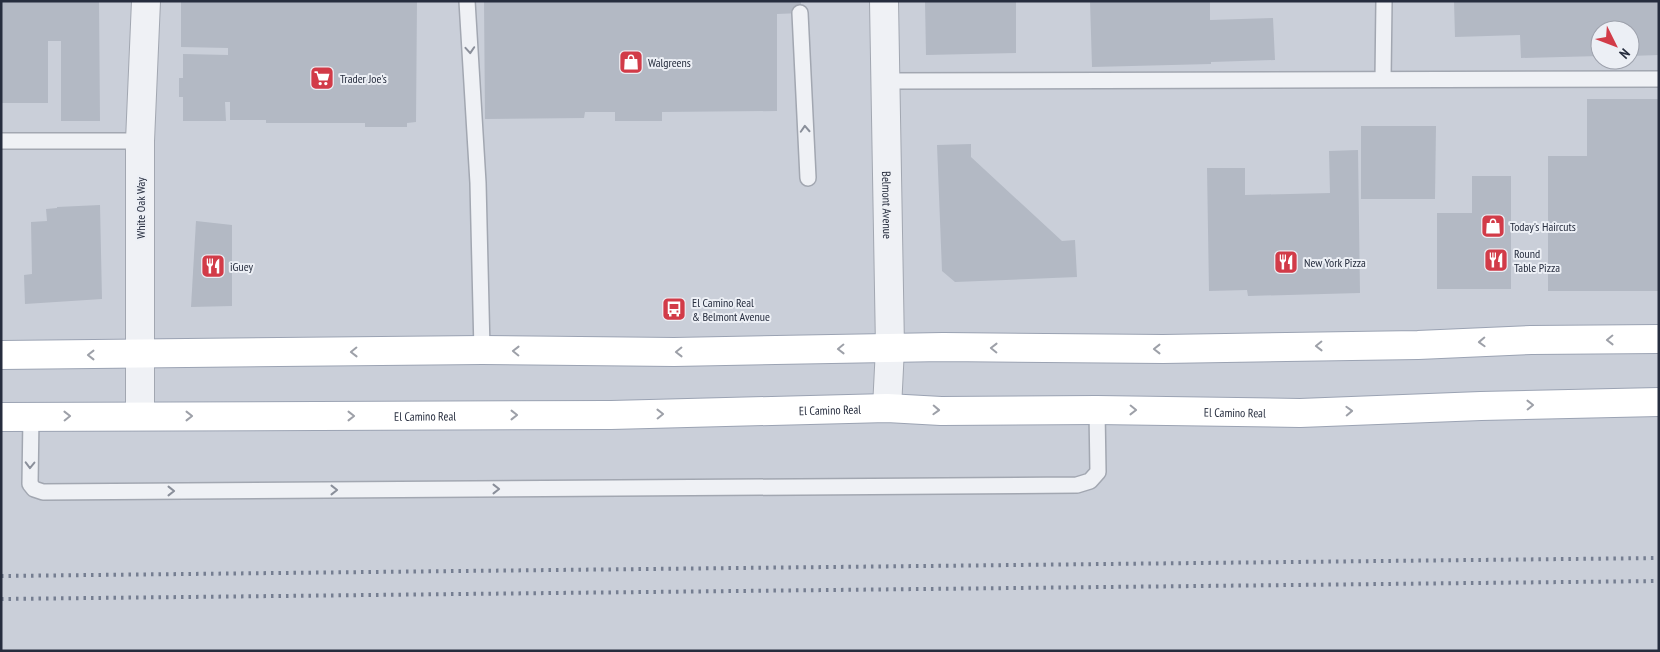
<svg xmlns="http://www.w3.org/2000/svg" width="1660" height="652" font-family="'PT Sans Narrow',sans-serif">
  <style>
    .built { fill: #cacfd9; fill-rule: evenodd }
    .building { fill: #b3b9c4 }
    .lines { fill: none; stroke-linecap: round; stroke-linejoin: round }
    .service-casing { stroke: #a2a7b1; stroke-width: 18 }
    .minor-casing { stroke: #a2a7b1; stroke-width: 30 }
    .primary-casing { stroke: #9ba3b3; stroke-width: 30 }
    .service { stroke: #eff1f5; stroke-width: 15 }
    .minor { stroke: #eff1f5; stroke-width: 28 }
    .primary { stroke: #fff; stroke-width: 28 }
    .rail { stroke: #757e91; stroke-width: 4; stroke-dasharray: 2.5 5; stroke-linecap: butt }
    .oneway { stroke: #8a8f9a }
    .oneway2 { stroke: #9da0a8 }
    .labels { text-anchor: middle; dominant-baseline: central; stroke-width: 4; stroke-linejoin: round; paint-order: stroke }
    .poi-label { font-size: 12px; fill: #262d3e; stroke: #eceff5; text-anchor: start }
    .street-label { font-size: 12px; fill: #262d3e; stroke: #eceff5 }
  </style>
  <rect width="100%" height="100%" fill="#dce0e7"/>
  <!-- built -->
  <path class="built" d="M1,1H1659V651H1ZM1600,30H1630V60H1600Z"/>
  <!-- building -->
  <g class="building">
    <path d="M1,1H99L100,121H61V41H48V103H1Z"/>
    <path d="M181,1H417L416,122L407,123V127H365V123H266V120H230V102H225L226,121H183V97H179V78H183V54L228,55V48L181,47Z"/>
    <path d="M484,1H801V13L777,14V111L662,112V121H615V112H585L584,118L485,119Z"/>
    <path d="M925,1H1016V53L926,55Z"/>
    <path d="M1090,1H1210V20L1273,18L1275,60L1211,62V64L1092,67Z"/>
    <path d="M1454,1H1659V55L1630,56V30H1600V56L1521,58L1520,35L1455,37Z"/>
    <path d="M1587,99H1659V291H1548V156H1587Z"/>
    <path d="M1361,126H1436L1435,199H1361Z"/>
    <path d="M971,144V157L1062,241L1075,240L1077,277L955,282L942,271L937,145Z"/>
    <path d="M1358,150L1360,293L1248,296L1247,290L1209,291L1207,168H1245V195L1330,193L1329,151Z"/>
    <path d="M1472,176H1511V289H1437V213H1472Z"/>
    <path d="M100,205L102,299L25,304L24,275L32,274L31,222L47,221L46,209L57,208V207Z"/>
    <path d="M196,221L232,225V306L191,307Z"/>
  </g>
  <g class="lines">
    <!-- service casing -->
    <g class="service-casing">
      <g id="service">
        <path d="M467,1L478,183L482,350"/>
        <path d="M800,13L808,178"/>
        <path d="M1383,79L1384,1"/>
        <path d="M885,81L1659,79"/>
        <path d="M1,141H140"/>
        <path d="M31,417L30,484L34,489L43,492L1077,485L1090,481L1098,472L1097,410"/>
      </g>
    </g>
    <!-- minor casing -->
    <g class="minor-casing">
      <g id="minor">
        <path id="s1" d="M884,1L890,348L887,408"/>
        <path d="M140,416V141L146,1"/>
      </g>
    </g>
    <!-- primary casing -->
    <g class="primary-casing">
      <g id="primary">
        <path d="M1,355L482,350L674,352L943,347L1163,349L1418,345L1531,340L1659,339"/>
        <path id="s2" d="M1,417L611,415L887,408L941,411L1097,410L1300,413L1481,406L1659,402"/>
      </g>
    </g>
    <!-- service -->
    <use href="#service" class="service"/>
    <!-- minor -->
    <use href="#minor" class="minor"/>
    <!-- primary -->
    <use href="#primary" class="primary"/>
    <!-- rail -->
    <g class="rail">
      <path d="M1,576L1659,558"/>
      <path d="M1,599L1659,581"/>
    </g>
  </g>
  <!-- one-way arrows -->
  <defs><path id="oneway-chevron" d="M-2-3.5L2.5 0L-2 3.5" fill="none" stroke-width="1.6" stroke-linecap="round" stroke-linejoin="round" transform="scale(1.25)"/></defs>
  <g class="oneway">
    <use href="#oneway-chevron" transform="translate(470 50) rotate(86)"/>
    <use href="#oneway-chevron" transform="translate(805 129) rotate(-93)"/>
    <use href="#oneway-chevron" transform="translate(30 465) rotate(91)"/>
    <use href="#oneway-chevron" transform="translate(496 489)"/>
    <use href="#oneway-chevron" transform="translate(334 490)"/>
    <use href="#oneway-chevron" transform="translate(171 491)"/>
  </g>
  <g class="oneway2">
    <use href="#oneway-chevron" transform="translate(1610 340) rotate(179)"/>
    <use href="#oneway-chevron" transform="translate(1482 342) rotate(178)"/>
    <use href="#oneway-chevron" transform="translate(1319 346) rotate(179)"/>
    <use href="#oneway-chevron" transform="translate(994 348) rotate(-179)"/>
    <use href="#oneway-chevron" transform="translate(841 349) rotate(179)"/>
    <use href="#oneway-chevron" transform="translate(1157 349) rotate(-180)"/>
    <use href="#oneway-chevron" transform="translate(516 351) rotate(-179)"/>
    <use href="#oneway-chevron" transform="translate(354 352) rotate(179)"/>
    <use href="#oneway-chevron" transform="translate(679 352) rotate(179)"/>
    <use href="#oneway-chevron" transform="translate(91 355) rotate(180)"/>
    <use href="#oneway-chevron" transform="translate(1530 405) rotate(-1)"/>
    <use href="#oneway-chevron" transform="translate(936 410) rotate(2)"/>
    <use href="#oneway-chevron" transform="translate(1133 410) rotate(1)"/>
    <use href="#oneway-chevron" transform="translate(1349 411) rotate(-2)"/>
    <use href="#oneway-chevron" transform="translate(660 414) rotate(-1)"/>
    <use href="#oneway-chevron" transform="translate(514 415)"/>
    <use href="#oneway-chevron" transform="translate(67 416) rotate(-1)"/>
    <use href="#oneway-chevron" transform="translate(189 416)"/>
    <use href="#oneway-chevron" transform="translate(351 416)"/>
  </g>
  <!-- icons -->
  <defs>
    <g id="shop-square" transform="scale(1.25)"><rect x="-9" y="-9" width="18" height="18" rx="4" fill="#d23b48" stroke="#eceff5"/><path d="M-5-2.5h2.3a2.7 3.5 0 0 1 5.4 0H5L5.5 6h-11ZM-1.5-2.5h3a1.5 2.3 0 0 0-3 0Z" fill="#fff"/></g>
    <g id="supermarket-square" transform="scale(1.25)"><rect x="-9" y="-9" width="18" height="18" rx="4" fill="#d23b48" stroke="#eceff5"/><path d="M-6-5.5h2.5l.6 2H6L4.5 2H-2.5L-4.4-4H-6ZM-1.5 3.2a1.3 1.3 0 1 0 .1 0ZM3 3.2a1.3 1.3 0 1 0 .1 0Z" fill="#fff"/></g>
    <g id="restaurant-square" transform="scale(1.25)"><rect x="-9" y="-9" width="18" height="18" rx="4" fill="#d23b48" stroke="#eceff5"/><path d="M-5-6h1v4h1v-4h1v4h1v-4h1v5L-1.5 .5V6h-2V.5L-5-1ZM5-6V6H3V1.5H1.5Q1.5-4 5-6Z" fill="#fff"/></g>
    <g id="bus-square" transform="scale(1.25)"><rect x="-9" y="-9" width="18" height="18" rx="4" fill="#d23b48" stroke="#eceff5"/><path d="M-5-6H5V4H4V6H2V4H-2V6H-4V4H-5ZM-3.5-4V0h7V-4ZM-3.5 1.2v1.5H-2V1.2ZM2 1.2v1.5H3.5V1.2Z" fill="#fff"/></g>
  </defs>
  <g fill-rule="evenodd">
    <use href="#shop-square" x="631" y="62"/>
    <use href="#supermarket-square" x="322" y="78"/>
    <use href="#shop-square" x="1493" y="226"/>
    <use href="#restaurant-square" x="1496" y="260"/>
    <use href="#restaurant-square" x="1286" y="262"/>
    <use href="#restaurant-square" x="213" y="266"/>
    <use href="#bus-square" x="674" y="309"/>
  </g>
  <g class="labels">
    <!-- poi labels -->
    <g class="poi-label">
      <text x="648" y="62">Walgreens</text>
      <text x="340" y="78">Trader Joe's</text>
      <text x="1510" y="226">Today's Haircuts</text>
      <text x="1514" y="253">Round<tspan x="1514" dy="14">Table Pizza</tspan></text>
      <text x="1304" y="262">New York Pizza</text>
      <text x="230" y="266">iGuey</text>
      <text x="692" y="302">El Camino Real<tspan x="692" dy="14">&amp; Belmont Avenue</tspan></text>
    </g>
    <!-- street labels -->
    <g class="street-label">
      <text stroke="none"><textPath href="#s1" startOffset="204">Belmont Avenue</textPath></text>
      <text transform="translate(140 208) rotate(-90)">White Oak Way</text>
      <text stroke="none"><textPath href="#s2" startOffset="829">El Camino Real</textPath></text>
      <text stroke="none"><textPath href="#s2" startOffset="1234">El Camino Real</textPath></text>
      <text stroke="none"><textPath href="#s2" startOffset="424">El Camino Real</textPath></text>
    </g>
  </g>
  <!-- border -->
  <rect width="1660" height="652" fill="none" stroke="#262d3e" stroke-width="5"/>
  <!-- north arrow -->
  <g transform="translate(1615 45) rotate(132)"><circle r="24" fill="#eceff5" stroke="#9da1ac"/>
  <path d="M0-4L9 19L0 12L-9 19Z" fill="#d23b48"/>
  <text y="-8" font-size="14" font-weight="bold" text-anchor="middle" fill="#262d3e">N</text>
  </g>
</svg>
